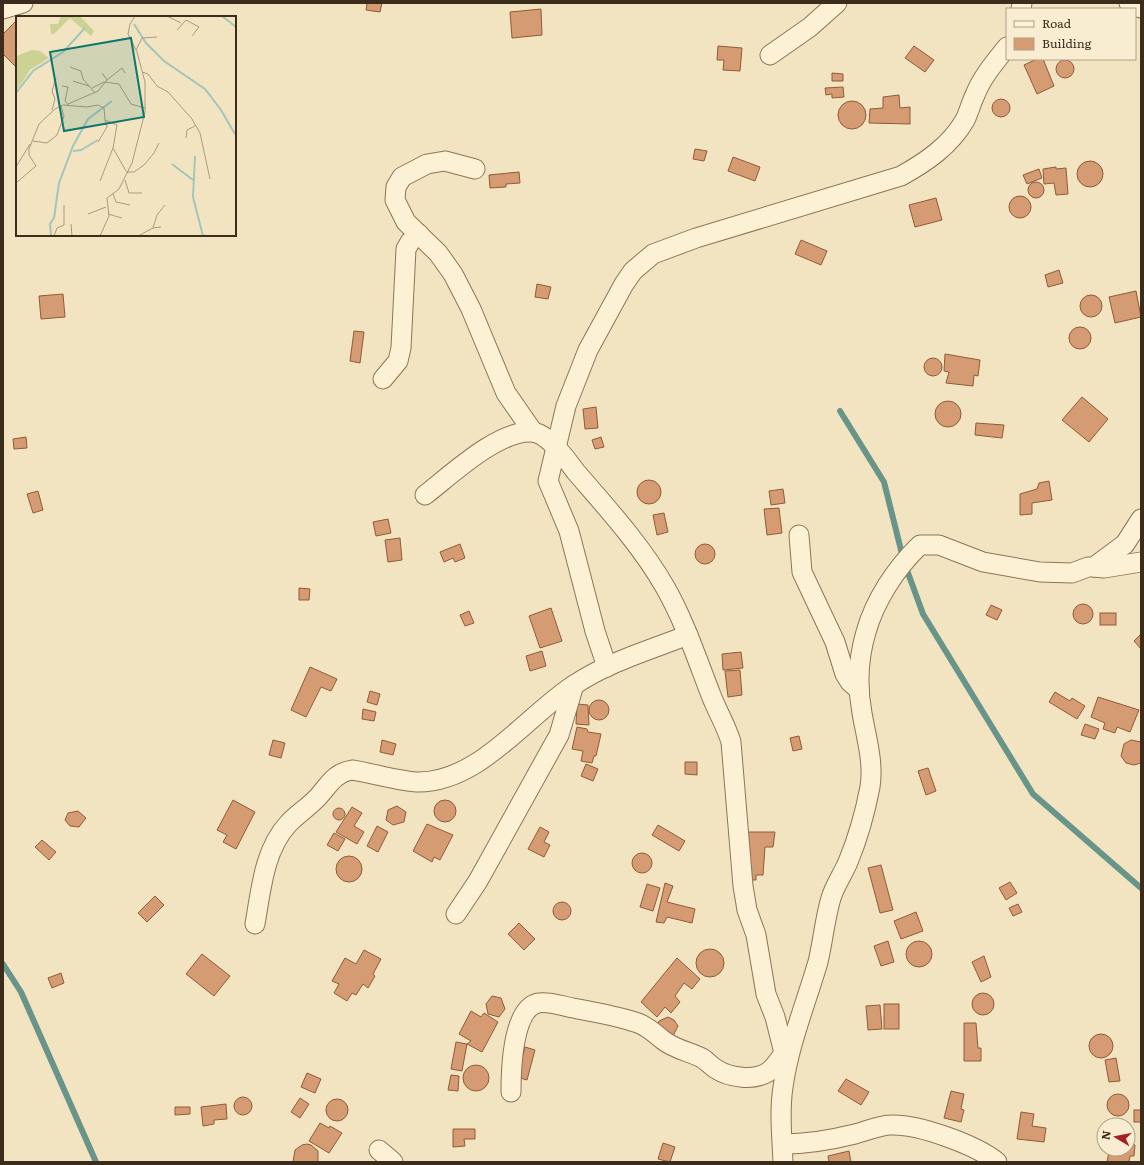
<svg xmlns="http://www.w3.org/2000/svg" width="1144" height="1165" font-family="Literata,serif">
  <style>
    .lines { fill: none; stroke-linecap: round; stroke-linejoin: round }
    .stream { stroke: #699489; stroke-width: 6 }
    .building { fill: #d59b72; stroke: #905b39 }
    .minor-casing { stroke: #8e7456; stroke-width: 21 }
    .minor { stroke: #fcf0d5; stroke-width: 19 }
    .inset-river { fill: none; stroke: #a4c5bb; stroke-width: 2 }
    .inset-road { fill: none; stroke: #aa9a7f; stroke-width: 1 }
    .view { fill: #0f766e; fill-opacity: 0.15; stroke: #0f766e; stroke-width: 2 }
    .inset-edge { fill: none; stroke: #3c2c1c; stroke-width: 2 }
  </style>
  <rect width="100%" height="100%" fill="#f3e4c1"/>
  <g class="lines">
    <!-- stream -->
    <g class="stream">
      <path d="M840,411L884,482L904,562L923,614L1033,794L1141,888"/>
      <path d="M3,964L21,992L96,1162"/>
    </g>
  </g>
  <!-- building -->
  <g class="building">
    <path d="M367,3H382L380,12L366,10Z"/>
    <path d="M541,9L542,35L512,38L510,12Z"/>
    <path d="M16,21L17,23V68L3,54V34Z"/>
    <path d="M718,46L742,48L740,71L723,70L724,60H717Z"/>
    <path d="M914,46L934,60L925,72L905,58Z"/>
    <path d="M1037,59H1043L1054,86L1037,94L1024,65Z"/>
    <circle cx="1065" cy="69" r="9"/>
    <path d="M832,73L843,74V81H832Z"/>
    <path d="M843,87L844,97L832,98V94L826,95L825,88Z"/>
    <path d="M899,95L900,108L910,107V124L869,123L870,109L883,108V97Z"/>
    <circle cx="1001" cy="108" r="9"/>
    <circle cx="852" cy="115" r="14"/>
    <path d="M695,149L707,151L704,161L693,159Z"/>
    <path d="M733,157L760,167L755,181L728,171Z"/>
    <circle cx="1090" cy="174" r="13"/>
    <path d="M1056,167V169L1066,168L1068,194L1056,195L1054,183L1044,184L1043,169Z"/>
    <path d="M1039,169L1042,178L1027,184L1023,175Z"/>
    <path d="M519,172L520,183L506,184V187L490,188L489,175Z"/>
    <circle cx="1036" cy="190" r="8"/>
    <circle cx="1020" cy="207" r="11"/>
    <path d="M936,198L942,220L915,227L909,205Z"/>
    <path d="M801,240L827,251L821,265L795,254Z"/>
    <path d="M1059,270L1063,283L1048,287L1045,275Z"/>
    <path d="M537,284L551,287L548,299L535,297Z"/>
    <path d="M1136,291L1141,317L1115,323L1109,297Z"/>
    <path d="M63,294L65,317L41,319L39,296Z"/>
    <circle cx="1091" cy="306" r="11"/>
    <circle cx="1080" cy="338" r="11"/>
    <path d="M354,331L364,332L360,363L350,361Z"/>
    <path d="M945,354L980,360L978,376L974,375L973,386L946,383L949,372L944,371Z"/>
    <circle cx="933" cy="367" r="9"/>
    <path d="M1082,397L1108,419L1089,442L1062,420Z"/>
    <circle cx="948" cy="414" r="13"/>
    <path d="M596,407L598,428L585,429L583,409Z"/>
    <path d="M976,423L1004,425L1002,438L975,435Z"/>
    <path d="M26,437L27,448L14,449L13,439Z"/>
    <path d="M601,437L604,447L595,449L592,440Z"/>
    <circle cx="649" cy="492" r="12"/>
    <path d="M1049,481L1052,500L1032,503V514L1020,515V494L1037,489L1039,483Z"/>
    <path d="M783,489L785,503L771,505L769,491Z"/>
    <path d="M38,491L43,510L33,513L27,494Z"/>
    <path d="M779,508L782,533L767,535L764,509Z"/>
    <path d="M664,513L668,532L657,535L653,515Z"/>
    <path d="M388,519L391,533L376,536L373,522Z"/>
    <path d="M400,538L402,560L388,562L385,540Z"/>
    <circle cx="705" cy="554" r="10"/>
    <path d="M460,544L465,558L455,562L453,558L444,562L440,552Z"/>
    <path d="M299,588L310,589L309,600H299Z"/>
    <circle cx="1083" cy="614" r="10"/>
    <path d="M991,605L1002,610L997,620L986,615Z"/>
    <path d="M551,608L562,641L540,648L529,616Z"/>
    <path d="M469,611L474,623L465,626L460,615Z"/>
    <rect x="1100" y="613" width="16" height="12"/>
    <path d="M1141,634V649L1134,641Z"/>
    <path d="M542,651L546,666L530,671L526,656Z"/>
    <path d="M741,652L743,668L723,670L722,654Z"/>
    <path d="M310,667L337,679L331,691L321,687L306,717L291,710Z"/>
    <path d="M740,670L742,695L728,697L725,671Z"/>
    <path d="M370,691L380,694L377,705L367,702Z"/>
    <path d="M1055,692L1070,701L1072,698L1085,706L1077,719L1049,702Z"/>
    <path d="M1098,697L1139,710L1130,732L1117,727L1115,733L1103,729L1105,723L1091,717Z"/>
    <circle cx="599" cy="710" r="10"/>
    <path d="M577,704L588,705L589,725L576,724Z"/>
    <path d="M363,709L376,712L374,721L362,719Z"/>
    <path d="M1085,724L1099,729L1095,739L1081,735Z"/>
    <path d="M577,727L587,729L588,732L601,734L596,756H594L592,763L581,761L583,751L572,749Z"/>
    <path d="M799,736L802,749L793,751L790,738Z"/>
    <path d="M273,740L285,743L281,758L269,755Z"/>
    <path d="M382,740L396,744L393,755L380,752Z"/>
    <path d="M1131,740L1141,742V763L1134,765L1126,763L1121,756L1124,744Z"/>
    <path d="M685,762H697V775L685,774Z"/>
    <path d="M586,764L598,769L593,781L581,776Z"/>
    <path d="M928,768L936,791L926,795L918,771Z"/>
    <circle cx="445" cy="811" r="11"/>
    <path d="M233,800L255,812L236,849L223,842L227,835L217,830Z"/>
    <path d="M397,806L406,812L404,822L393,825L386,820L388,810Z"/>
    <path d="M352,807L362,813L354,826L364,832L357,844L336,832Z"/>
    <circle cx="339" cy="814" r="6"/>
    <path d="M78,811L86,818L79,827L70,826L65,820L68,813Z"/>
    <path d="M427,824L453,835L440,860L434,857L432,862L413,851Z"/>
    <path d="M658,825L685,841L679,851L652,835Z"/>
    <path d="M377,826L388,832L378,852L367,846Z"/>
    <path d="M540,827L549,832L544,842L550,845L544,857L528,849Z"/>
    <path d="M747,832H775L773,847H765L763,875H756V880H748Z"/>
    <path d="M334,833L345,839L338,851L327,845Z"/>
    <path d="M42,840L56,852L49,860L35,847Z"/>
    <circle cx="642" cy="863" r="10"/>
    <circle cx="349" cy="869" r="13"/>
    <path d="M881,865L893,910L880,913L868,868Z"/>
    <path d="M1010,882L1017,893L1006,900L999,888Z"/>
    <path d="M665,883L673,886L667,902L695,909L692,923L667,917L664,923L656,922Z"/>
    <path d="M647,884L660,888L653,911L640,907Z"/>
    <path d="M155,896L164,905L147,922L138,913Z"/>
    <circle cx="562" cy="911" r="9"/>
    <path d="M1018,904L1022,912L1013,916L1009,908Z"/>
    <path d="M916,912L923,931L901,939L894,921Z"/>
    <path d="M519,923L535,939L524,950L508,934Z"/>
    <path d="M888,941L894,962L881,966L874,946Z"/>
    <circle cx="919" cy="954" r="13"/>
    <circle cx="710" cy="963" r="14"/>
    <path d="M364,950L381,959L373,974L375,976L368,988L363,984L356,995L352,993L347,1001L334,993L339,984L332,981L345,958L356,964Z"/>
    <path d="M202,954L230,976L214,996L186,974Z"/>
    <path d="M984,956L991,977L981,982L972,962Z"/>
    <path d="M677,958L700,979L692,989L684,983L675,996L680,1002L671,1013L665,1007L657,1017L641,1002Z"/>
    <path d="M61,973L64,983L52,988L48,978Z"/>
    <circle cx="983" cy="1004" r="11"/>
    <path d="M492,996L501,998L505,1009L499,1017L488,1014L486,1004Z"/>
    <rect x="884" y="1004" width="15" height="25"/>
    <path d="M880,1005L882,1029L868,1030L866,1006Z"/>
    <path d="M471,1011L481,1017L484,1013L498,1022L482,1052L467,1044L471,1041L459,1034Z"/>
    <path d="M668,1017L674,1020L678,1026L673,1036L657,1027L659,1021Z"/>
    <path d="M964,1023H976L978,1048H981V1061H964Z"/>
    <circle cx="1101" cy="1046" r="12"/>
    <path d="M456,1042L467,1044L462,1071L451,1069Z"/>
    <path d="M525,1047L535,1050L527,1080L517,1077Z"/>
    <path d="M1116,1058L1120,1081L1109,1082L1105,1060Z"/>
    <circle cx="476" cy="1078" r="13"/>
    <path d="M307,1073L321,1079L315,1093L301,1087Z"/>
    <path d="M451,1075L459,1076L458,1091L448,1090Z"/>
    <path d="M846,1079L869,1092L861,1105L838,1091Z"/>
    <path d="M951,1091L964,1094L961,1109L964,1110L961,1122L944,1118Z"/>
    <circle cx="1118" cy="1105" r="11"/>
    <circle cx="243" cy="1106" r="9"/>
    <path d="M300,1098L309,1104L300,1118L291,1112Z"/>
    <circle cx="337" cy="1110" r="11"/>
    <path d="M226,1104L227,1119L214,1120V1124L203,1126L201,1107Z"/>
    <path d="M175,1107H190V1114L175,1115Z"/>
    <rect x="1134" y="1110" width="7" height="12"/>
    <path d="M1021,1112L1034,1114L1032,1126L1046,1128L1044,1142L1017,1139Z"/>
    <path d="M320,1123L329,1128L330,1126L342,1133L329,1153L309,1141Z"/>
    <path d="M453,1129H475V1139H464L465,1146L453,1147Z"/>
    <path d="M663,1143L675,1147L670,1162L658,1159Z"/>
    <path d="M1128,1143L1135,1145L1134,1156H1130L1129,1162H1107L1109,1152L1128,1149Z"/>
    <path d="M307,1144L311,1145L318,1151V1162H293L295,1150L302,1145Z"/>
    <path d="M849,1151L851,1162H829L828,1156Z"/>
  </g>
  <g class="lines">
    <!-- minor casing -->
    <g class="minor-casing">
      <g id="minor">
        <path d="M1129,3L1141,8"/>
        <path d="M3,9L23,3"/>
        <path d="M1021,9L1022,3"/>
        <path d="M770,55L810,27L837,3"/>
        <path d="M475,169L445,161L427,164L402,177L396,187L395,200L406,222L438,253L453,274L471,309L506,393L533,432"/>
        <path d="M383,379L398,361L401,348L406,249L410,242L419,234"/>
        <path d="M425,495C451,475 498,430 532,432C548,433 567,460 576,472C607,508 641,545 665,587C684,620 697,659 711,695C717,711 726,725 731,742L743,886L747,910L756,935L766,994L775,1017L784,1053H789"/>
        <path d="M799,535L802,572L835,642L845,674L850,682L859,690"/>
        <path d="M1094,567L1104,568L1141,562"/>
        <path d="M607,667L595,631L569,531L548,481L566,406L588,350L624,284L633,271L653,254L696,238L901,176C926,162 950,146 965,120C969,112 971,103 975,95C982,77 995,62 1007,47"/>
        <path d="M456,914L478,881L559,735L574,685"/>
        <path d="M255,924C261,890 264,850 288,824C297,814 309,807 318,797C329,785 334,773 352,770C372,773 398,781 417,782C479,783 526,716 574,685C608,662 650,650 688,635"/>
        <path d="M511,1092C511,1072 512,1009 538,1003C549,1001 562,1006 573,1008C595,1012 618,1016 638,1023C649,1027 655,1034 663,1040C674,1049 690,1052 702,1058C707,1061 711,1066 716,1069C730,1078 754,1081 768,1072C775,1067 779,1060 784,1053"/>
        <path d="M783,1144C808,1144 831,1140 855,1134C867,1131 880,1125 891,1125C919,1124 976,1145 997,1162"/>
        <path d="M379,1150L393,1162"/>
        <path d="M783,1162C782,1137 779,1112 783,1087C789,1044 806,1003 818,962C823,941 825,918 831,898C835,885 843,874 848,862C858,838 865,813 870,787C874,762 866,737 862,713C857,686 858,659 866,632C875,600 896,568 920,545H939L983,562L1040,572L1072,573L1088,567H1094L1125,544L1141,519"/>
      </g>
    </g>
    <!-- minor -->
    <use href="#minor" class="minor"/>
  </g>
  <!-- overview -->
  <g transform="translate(16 16)">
    <rect width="220" height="220" fill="#f3e4c1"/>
    <path d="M45,0H64L78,15L75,20L54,2L38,18H35L34,8H42ZM16,34L24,35L33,42L14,54L0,75V42L3,39Z" fill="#cbd293"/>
    <path class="inset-river" d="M206,0L220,11M118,8L130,27L148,45L189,73L205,94L219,118M0,77L17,55L47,36L69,12M220,111V139M57,135L65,134L82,124M179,140L177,181L187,220M156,148L177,164M35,219L34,208L38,202L43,167L57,130L72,103L96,85"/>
    <path class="inset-road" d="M151,0L165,7M161,14L170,4L183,11L176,20M120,34L126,22L141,21M54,51L65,55L67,63L79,77M126,56L132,58L141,70L152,76L176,103L184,117L194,163M91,64L106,52L109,57M57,65L73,70M46,70L52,71L49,85L52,89M76,72L88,66L103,68L115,88L129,92M52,88L82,75L91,64L86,57M36,94L39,83L36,75L40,62M170,122L171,114L179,110M17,125L31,127L41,119L48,100L45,90M82,126L91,111L89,104M0,151L14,128M110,156H118L128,149L138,137L143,127M109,164L113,177H126M84,165L97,132M0,167L20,150L13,139V133L23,108L39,93L47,89L71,91L82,89L88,92L89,104L101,109L97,132L110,155M97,178L100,186L114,189M72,198L90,191M92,198L106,202M55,208L56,220M137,212L141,199L149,189M38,220L41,212L48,209V189M84,220L93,200L91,182L103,173L116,147L129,96V66L121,36L112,18L114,8L119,0M122,220L137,212L145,211"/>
    <path class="view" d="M115,22L128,101L48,115L34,36Z"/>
    <rect width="220" height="220" class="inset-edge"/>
  </g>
  <!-- border -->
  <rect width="1144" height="1165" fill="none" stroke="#3c2c1c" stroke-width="8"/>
  <!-- legend -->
  <rect x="1006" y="8" width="130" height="52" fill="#f9edd1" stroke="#ada089"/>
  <rect x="1014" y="21" width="20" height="6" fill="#fcf0d5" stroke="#ada089"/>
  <text x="1042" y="28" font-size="12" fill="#3c2c1c">Road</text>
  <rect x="1014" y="38" width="20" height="12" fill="#d59b72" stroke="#ada089"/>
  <text x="1042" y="48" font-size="12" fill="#3c2c1c">Building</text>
  <!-- north arrow -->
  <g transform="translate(1116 1137) rotate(280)"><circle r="19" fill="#f9edd1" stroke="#ada089"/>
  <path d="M0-3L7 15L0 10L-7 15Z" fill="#a41f21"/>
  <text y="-6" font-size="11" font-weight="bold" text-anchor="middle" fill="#3c2c1c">N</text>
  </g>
</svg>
